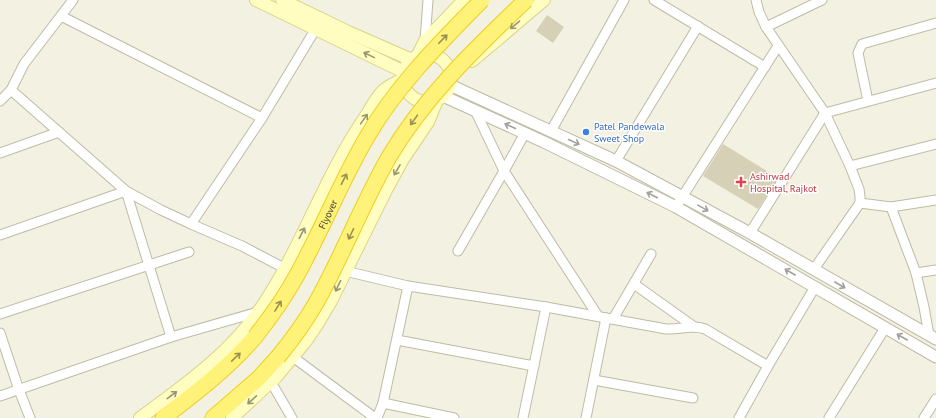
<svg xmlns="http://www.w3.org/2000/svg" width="936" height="418" font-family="'PT Sans',sans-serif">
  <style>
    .building { fill: #d5d0b6 }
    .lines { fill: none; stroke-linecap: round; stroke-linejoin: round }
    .minor-casing { stroke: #bfbba4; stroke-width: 11 }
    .tertiary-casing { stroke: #bfbba4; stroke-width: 13 }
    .secondary-casing { stroke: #d8d48c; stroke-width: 14 }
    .trunk-casing { stroke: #eece21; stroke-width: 17 }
    .minor { stroke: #fff; stroke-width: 9 }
    .tertiary { stroke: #fff; stroke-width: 11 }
    .secondary { stroke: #fffdc0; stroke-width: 12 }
    .trunk { stroke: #fff278; stroke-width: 15 }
    .trunk-bridge-casing { stroke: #eece21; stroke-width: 17; stroke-linecap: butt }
    .trunk-bridge { stroke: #fff278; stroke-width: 15 }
    .oneway { stroke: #999672 }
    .oneway2 { stroke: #999152 }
    .oneway3 { stroke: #a2a098 }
    .shop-dot { fill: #3f7fe0; stroke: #fff; stroke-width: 1.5 }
    .health-dot { fill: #e0444e; stroke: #fff; stroke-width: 1.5 }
    .labels { text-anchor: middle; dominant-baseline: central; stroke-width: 3; stroke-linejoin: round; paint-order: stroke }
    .shop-label { font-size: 10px; fill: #366cbe; stroke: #fff; text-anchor: start }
    .health-label { font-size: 10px; fill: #be3a42; stroke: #fff; text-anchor: start }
    .street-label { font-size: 10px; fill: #454132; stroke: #fff }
  </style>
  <rect width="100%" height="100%" fill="#f3f1e2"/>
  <!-- building -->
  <g class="building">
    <path d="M547,15L564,27L553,43L536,31Z"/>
    <path d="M723,144L778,178L758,209L703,176Z"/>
  </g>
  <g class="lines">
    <!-- minor casing -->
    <g class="minor-casing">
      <g id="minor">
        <path d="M654,0L765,67"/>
        <path d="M756,0L759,12L766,27L825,113L850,166L859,189L860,196V203L814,269"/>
        <path d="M61,16L262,118"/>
        <path d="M766,27L822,0"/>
        <path d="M425,41L428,0"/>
        <path d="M11,90L126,191L161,210L191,224L242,246L284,268"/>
        <path d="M0,101L11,90L24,64L73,0"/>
        <path d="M868,101L858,53L862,44L936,23"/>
        <path d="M551,131L624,0"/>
        <path d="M525,133L504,171L598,316"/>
        <path d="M0,153L59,132"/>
        <path d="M616,161L698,26"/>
        <path d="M850,166L936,144"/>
        <path d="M679,202L778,46"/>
        <path d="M860,203L891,207L936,200"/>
        <path d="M891,207L916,273L924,307L929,335"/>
        <path d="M191,224L262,118L318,25"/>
        <path d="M750,233L825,113L936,83"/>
        <path d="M0,235L126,191L171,337"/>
        <path d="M458,251L504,171L475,110"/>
        <path d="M345,271L408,286L546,307L666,329C680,330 692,324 705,329L768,366"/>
        <path d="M916,273L936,270"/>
        <path d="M634,284L693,326"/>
        <path d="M0,314L189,252"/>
        <path d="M613,319L651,254"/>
        <path d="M0,333L19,390L30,418"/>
        <path d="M397,340L534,366"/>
        <path d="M293,357L375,418"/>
        <path d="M594,380L693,398"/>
        <path d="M271,382L292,418"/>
        <path d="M0,396L171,337L258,312"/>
        <path d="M383,403L454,418"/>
        <path d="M377,418L383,403L408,286"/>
        <path d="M523,418L546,307"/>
        <path d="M586,418L606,318"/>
        <path d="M739,418L768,366L815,287"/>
        <path d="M829,418L885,328"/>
        <path d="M924,418L936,399"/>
      </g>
    </g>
    <!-- tertiary casing -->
    <g class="tertiary-casing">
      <g id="tertiary">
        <path d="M450,85L616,161L750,233L936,339"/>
        <path d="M443,96L544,142L676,207L936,357"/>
      </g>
    </g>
    <!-- secondary casing -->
    <g class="secondary-casing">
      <g id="secondary">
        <path d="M256,0L404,72"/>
        <path d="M282,0L348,32L412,60"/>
        <circle cx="427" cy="78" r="24"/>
        <path d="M417,57L425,41L464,0"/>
        <path d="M472,61L544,0"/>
        <path d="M140,418C185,385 232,352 263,305C303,245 325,175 366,116C371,108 376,98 383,91C388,86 397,82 404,79"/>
        <path d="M232,418L276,377L305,342L318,323L331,301L385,192L403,159L428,122L437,100"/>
      </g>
    </g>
    <!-- trunk casing -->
    <g class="trunk-casing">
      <g id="trunk">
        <path d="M163,418C196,393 228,368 255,337"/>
        <path d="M213,418L259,378L278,357"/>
      </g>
    </g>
    <!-- minor -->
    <use href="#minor" class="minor"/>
    <!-- tertiary -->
    <use href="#tertiary" class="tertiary"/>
    <!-- secondary -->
    <use href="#secondary" class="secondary"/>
    <!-- trunk -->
    <use href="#trunk" class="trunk"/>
    <!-- trunk-bridge casing -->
    <g class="trunk-bridge-casing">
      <g id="trunk-bridge">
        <path id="s1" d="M255,337C270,318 285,297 297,275C322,230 341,181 367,137C397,85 440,43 482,0"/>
        <path d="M278,357C292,340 305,322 316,303C343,255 362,204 389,157C425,96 476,48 526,0"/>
      </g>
    </g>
    <!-- trunk-bridge -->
    <use href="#trunk-bridge" class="trunk-bridge"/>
  </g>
  <!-- one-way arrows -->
  <defs><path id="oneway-shaft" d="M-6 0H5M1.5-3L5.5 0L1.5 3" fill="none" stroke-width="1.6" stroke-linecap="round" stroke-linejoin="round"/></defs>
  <g class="oneway">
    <use href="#oneway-shaft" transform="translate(515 25) rotate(140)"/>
    <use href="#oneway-shaft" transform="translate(369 55) rotate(-154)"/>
    <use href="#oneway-shaft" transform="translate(364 119) rotate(-55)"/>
    <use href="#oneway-shaft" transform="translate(397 170) rotate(120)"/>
    <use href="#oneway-shaft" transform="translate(302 233) rotate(-63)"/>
    <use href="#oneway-shaft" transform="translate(338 286) rotate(116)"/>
    <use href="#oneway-shaft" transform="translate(172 395) rotate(-37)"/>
    <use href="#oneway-shaft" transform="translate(252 400) rotate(137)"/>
  </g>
  <g class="oneway2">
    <use href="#oneway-shaft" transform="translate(443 39) rotate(-46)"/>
    <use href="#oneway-shaft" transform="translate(414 120) rotate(126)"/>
    <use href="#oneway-shaft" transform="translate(344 179) rotate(-63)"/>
    <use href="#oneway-shaft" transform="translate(351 234) rotate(116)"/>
    <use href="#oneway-shaft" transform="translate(278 306) rotate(-58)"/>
    <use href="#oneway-shaft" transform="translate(236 357) rotate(-44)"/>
  </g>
  <g class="oneway3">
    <use href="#oneway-shaft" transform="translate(510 126) rotate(-155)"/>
    <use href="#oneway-shaft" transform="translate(574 142) rotate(25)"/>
    <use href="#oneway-shaft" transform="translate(652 195) rotate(-153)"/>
    <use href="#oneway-shaft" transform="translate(703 208) rotate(29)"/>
    <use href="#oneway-shaft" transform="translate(790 272) rotate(-150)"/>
    <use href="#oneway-shaft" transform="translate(840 285) rotate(30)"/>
    <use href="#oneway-shaft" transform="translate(902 337) rotate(-150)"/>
  </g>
  <!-- markers -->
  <circle class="shop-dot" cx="586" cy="132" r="4"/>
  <path class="health-dot" d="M739 176h4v4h4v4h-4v4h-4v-4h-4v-4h4z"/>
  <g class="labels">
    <!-- shop labels -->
    <g class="shop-label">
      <text x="594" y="126">Patel Pandewala<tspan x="594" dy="12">Sweet Shop</tspan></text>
    </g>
    <!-- health labels -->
    <g class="health-label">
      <text x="750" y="176">Ashirwad<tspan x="750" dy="12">Hospital, Rajkot</tspan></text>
    </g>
    <!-- street labels -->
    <g class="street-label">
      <text stroke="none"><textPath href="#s1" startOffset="143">Flyover</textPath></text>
    </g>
  </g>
</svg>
